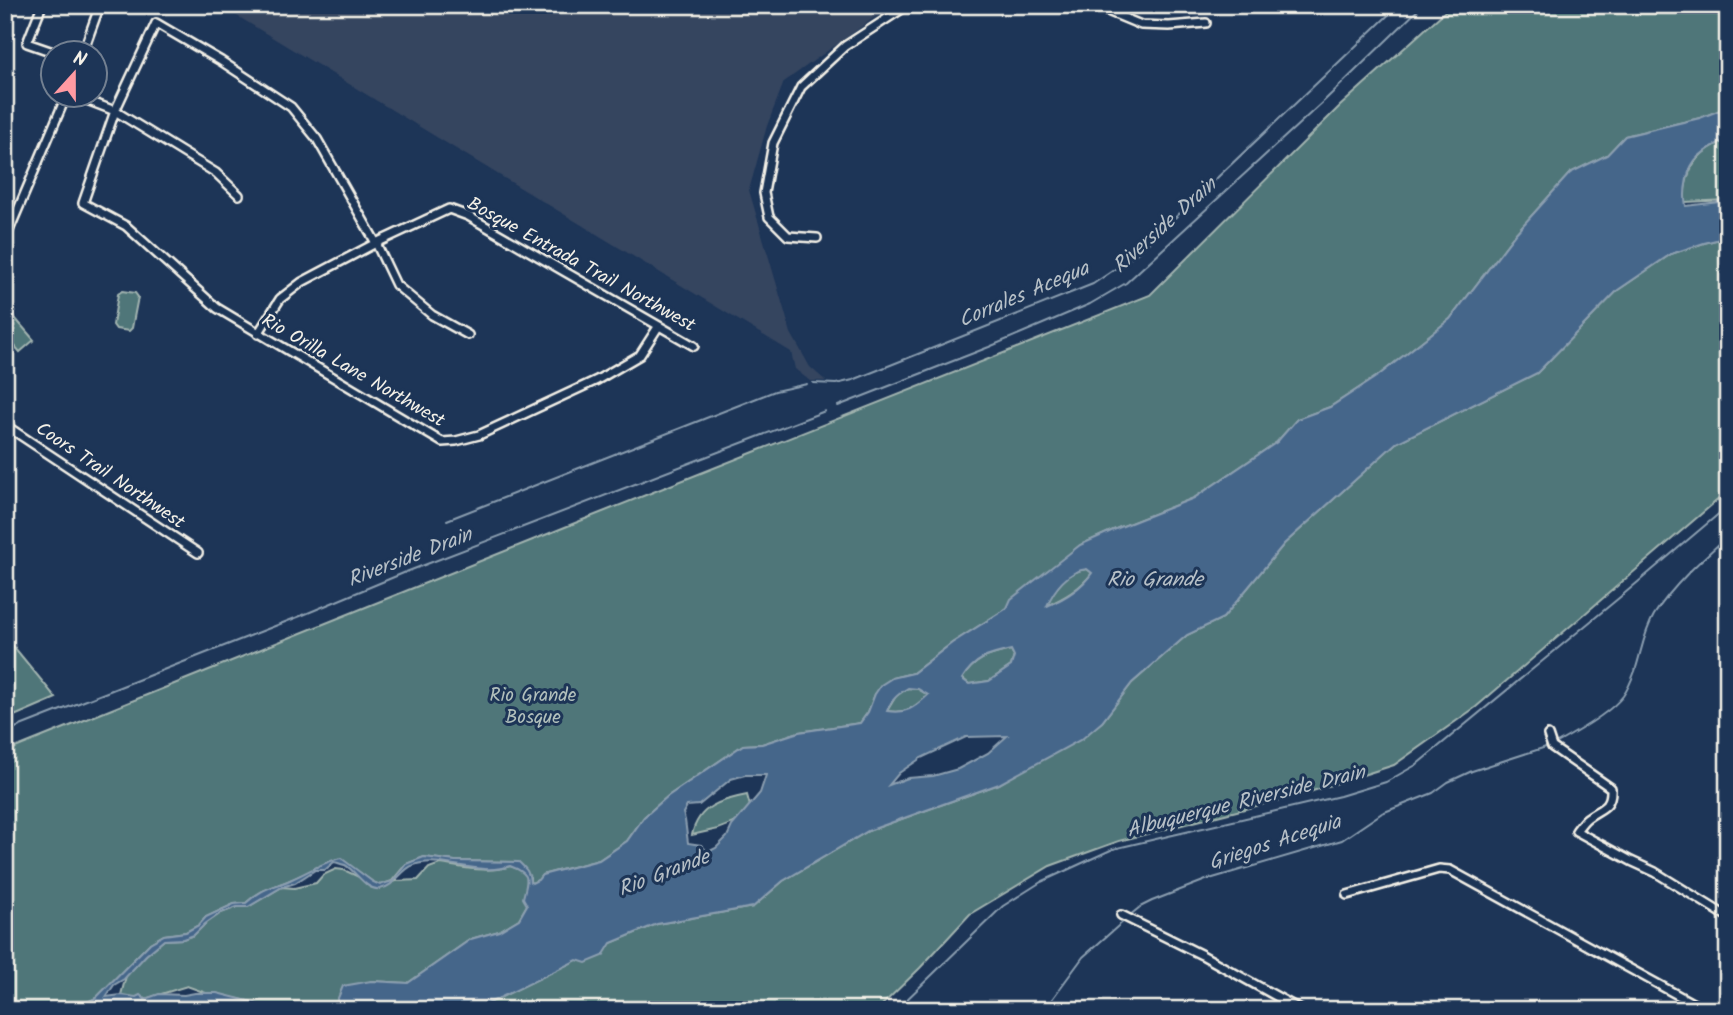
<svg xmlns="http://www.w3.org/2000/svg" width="1733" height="1015" font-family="Kalam,sans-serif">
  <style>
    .built { fill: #34445f }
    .green { fill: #507679; stroke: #a2b4b0; stroke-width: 2 }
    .water { fill: #45668a; stroke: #8b9eb0; stroke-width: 2; fill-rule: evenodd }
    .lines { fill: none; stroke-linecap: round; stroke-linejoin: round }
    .stream { stroke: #8b9eb0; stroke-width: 2 }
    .minor-casing { stroke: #f4f1e8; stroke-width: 12 }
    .minor { stroke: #1d3557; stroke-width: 7 }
    .labels { text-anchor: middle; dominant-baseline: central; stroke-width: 6; stroke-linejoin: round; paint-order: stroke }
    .street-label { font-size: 19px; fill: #f4f1e8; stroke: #1d3557 }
    .park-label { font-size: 19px; fill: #b2c0bc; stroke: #1d3557 }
    .water-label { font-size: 21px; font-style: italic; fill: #b7c0c7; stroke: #1d3557 }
  </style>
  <rect width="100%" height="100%" fill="#1d3557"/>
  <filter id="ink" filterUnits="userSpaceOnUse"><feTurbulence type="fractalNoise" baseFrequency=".0143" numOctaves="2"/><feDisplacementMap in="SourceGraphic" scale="14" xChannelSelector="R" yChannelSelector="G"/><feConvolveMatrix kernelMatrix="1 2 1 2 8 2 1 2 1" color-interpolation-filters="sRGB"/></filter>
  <g filter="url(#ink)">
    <!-- built -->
    <path class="built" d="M219,5H892L784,82L767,126L749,190L791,333L810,367L826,381H810L795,369L791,352Z"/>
    <!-- green -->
    <g class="green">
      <path d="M1452,5H1728V107L1700,118L1625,136L1607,155L1570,173L1516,233L1450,319L1379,375L1330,407L1297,419L1277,442L1194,498L1118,528L1080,545L1007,608L952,643L913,673L892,678L875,694L868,712L860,723L799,732L762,744L743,745L668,796L644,817L627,841L599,860L542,875L538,880L532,883L530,882V877L518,862L455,861L424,857L406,864L392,881L380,885L373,882L341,859C323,865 307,873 290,880C272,888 262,888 246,903L234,904L206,917L199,925L186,932L164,935L150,943L96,998L70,1010H5V752L575,523L1150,295L1340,106Z"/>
      <path d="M1728,139V200L1685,202C1683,189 1689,167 1698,158C1705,150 1718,143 1728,139Z"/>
      <path d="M1728,237V491L1476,707L1394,765L1300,795L1119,841L1050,866L970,914L920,968L877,1010H475L611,943L657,924L753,907L783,881L868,831L999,784L1102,722L1132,683L1187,635L1223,618L1284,544L1396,443L1537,373L1618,290L1671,254L1704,243Z"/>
      <path d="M122,291L135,293L138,297L132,328L129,331L116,329L113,325L118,294Z"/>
      <path d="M8,310L34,340L20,352L5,335V312Z"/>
      <path d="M1087,569L1092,573C1080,589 1064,598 1046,606C1054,589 1067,571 1087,569Z"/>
      <path d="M5,636L56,698L5,720Z"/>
      <path d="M1011,650L1014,656L1011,666L989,681L969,684L962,678C977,657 987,656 1011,650Z"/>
      <path d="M908,688L918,689L928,695C914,708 907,714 887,711L896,696Z"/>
      <path d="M747,795L750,806L736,822L718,829L692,835C698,806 721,800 747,795Z"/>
      <path d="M440,864C463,867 488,874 510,866L522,870L527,876L528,885L526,889L527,905L519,919L499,931L471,939L408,983L371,981L336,1003L307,1010H272L252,1002L217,994L206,993L187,986L145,999L121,995L126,976L146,955L164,940L183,939L194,935L205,924L221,913L237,907H248L282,887L294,888L316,883L323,875L336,869L344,870L359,877L370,887L379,889L396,881L418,880L429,868Z"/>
    </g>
    <!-- water -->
    <path class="water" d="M1728,107V139C1718,143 1706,150 1698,157C1687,167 1683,192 1686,206L1728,201V237L1704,243L1671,254L1618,290L1537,373L1396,443L1284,544L1223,618L1187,635L1132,683L1102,722L1082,739L999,784L868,831L783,881L753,907L657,924L611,943L603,956L586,963L577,960L475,1010H307L336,1003L343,986L371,981L408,983L471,939L499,931L519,919L527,905L523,898C528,878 531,874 510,866C477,877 441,855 414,865C401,869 395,887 380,889C366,891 356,871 345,865C344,865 335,862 334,862L325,870H315L295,883L282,887L248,907H237L221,913L205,924L194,935L183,939L164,940L146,955L124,979L114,985L106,997L121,995L136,997L140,995L145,999L159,994L184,995L195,993H217L252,1002L272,1010H70L96,998L150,943L164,935L186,932L199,925L206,917L234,904L246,903C262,888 272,888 290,880C307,873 322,862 341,858L373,882L380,885L393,881L406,864L424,857L455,861L519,862C525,868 530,872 530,882L532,883L538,880L542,875L599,860L627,841L644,817L668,796L743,745L762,744L799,732L860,723L868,712L875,694L881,685L892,678L913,673L952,643L1007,608L1011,599L1080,545L1118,528L1194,498L1277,442L1297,419L1330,407L1379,375L1450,319L1516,233L1570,173L1607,155L1625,136L1700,118ZM1087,569L1092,573C1081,589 1064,599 1047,606C1054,589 1068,571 1087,569ZM1011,650L1014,656L1011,666L989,681L969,684L962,679C975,658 988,655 1011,650ZM908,688L918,689L928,695C914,708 906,714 887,711C891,700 898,694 908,688ZM1007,736L988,753L958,769L933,776L908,778L889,785L899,773L921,758L966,737ZM745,775H766L760,793L732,826L727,837L716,848L708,852L701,845L688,843L685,820L683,813L687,806L699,805L731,779Z"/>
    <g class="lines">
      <!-- stream -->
      <g class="stream">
        <path d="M813,383L836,384L853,380L1093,284L1127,261L1141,250L1399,5"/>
        <path d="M838,406L989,347L1090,304L1126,283L1325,100L1423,5"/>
        <path d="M447,520L775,391L807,384"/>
        <path d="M5,732L303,615L406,572L825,411"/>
        <path d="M1557,743C1575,733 1611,712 1623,696C1628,689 1632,679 1635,671C1641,653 1644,632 1654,615C1673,585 1701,560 1728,536"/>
        <path d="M1129,916L1140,907L1152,901L1206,880L1342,840L1382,813L1433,793L1448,782L1472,771L1546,747"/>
        <path d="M896,1010L1003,906L1041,882L1113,849L1340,796L1386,782L1416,765L1625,593L1728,506"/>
        <path d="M1044,1010L1083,957L1125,920"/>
      </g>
      <!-- minor casing -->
      <g class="minor-casing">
        <g id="minor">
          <path d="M42,5L27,43L53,52"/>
          <path d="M1093,5L1141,25L1169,26L1206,23"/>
          <path d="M83,52L100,5"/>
          <path d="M71,94L115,111L216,173L239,195"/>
          <path d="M817,238L788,236L769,217L764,193L773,143L801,87L845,46L908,5"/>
          <path d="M5,240L67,94"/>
          <path d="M258,334L280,299L302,282L376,243L449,209L468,216L694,346"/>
          <path d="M468,335L432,315L396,285L376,243L317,139L291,107L221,61L156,23L115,111L83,203L126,226L217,308L442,442L456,441L479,435L597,380L640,355L658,327"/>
          <path d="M5,425L198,553"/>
          <path d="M1548,735L1552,747L1611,788C1612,808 1600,808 1587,818C1583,821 1579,827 1576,831L1631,861L1655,872L1728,917"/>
          <path d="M1347,895L1439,869L1450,870L1705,1010"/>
          <path d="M1121,915L1202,955L1301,1010"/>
        </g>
      </g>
      <!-- minor -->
      <use href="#minor" class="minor"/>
    </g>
  </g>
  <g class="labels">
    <!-- street labels -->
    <g class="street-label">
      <text transform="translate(581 265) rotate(29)">Bosque Entrada Trail Northwest</text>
      <text transform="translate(353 371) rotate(30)">Rio Orilla Lane Northwest</text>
      <text transform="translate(110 476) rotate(34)">Coors Trail Northwest</text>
    </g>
    <!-- park labels -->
    <g class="park-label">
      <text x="533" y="696">Rio Grande<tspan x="533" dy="22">Bosque</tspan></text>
    </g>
    <!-- water labels -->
    <g class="water-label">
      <text transform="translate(1165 226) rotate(-42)">Riverside Drain</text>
      <text transform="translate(1024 295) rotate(-23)">Corrales Acequa</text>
      <text transform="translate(410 558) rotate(-21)">Riverside Drain</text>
      <text x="1155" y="580">Rio Grande</text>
      <text transform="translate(1246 802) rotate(-14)">Albuquerque Riverside Drain</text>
      <text transform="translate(1275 843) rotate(-18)">Griegos Acequia</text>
      <text transform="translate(664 874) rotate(-21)">Rio Grande</text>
    </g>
  </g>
  <!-- margin -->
  <rect width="1733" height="1015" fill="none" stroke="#1d3557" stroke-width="28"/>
  <rect x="14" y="14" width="1705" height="987" fill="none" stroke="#f4f1e8" stroke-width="2.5" filter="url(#ink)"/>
  <!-- north arrow -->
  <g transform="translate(74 74) rotate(21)"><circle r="33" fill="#1d3557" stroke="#738091" stroke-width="2"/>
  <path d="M0-5L12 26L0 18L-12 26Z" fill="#ff9aa2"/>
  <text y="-10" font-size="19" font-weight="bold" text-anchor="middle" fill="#f4f1e8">N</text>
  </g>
</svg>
